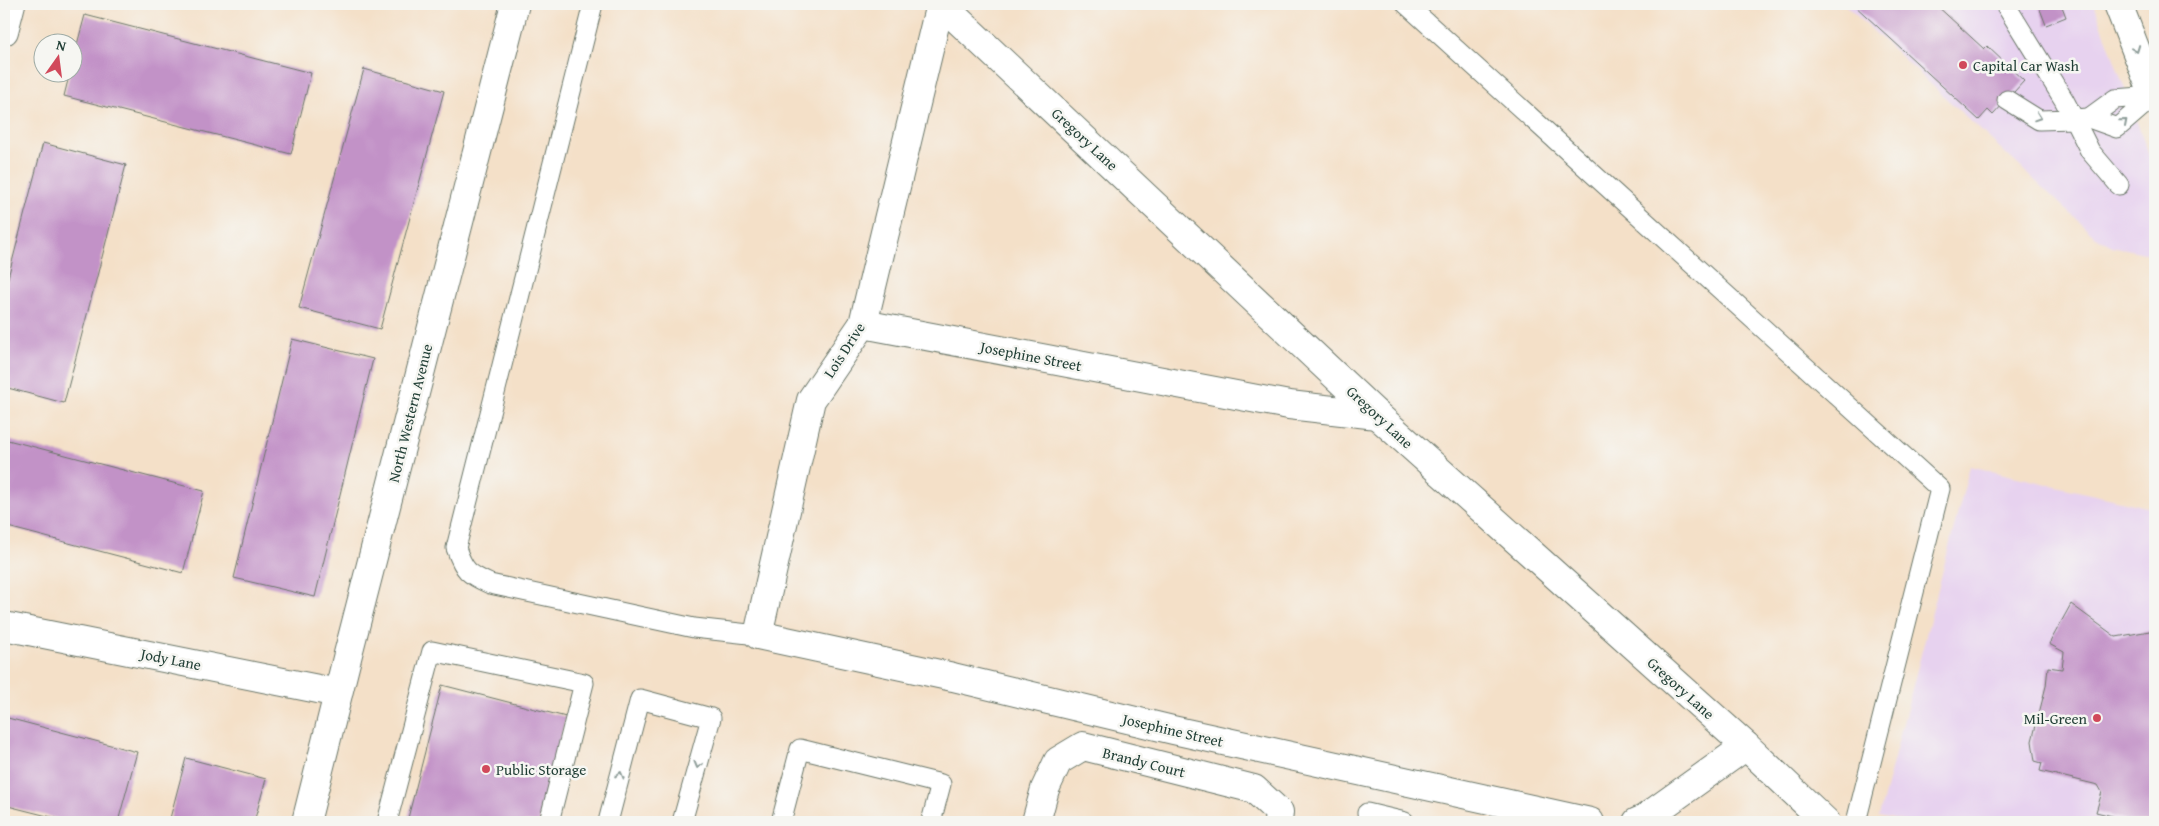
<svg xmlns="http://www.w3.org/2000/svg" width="2159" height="826" font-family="'Gentium Book Plus',serif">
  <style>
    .built { fill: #e7d2ef }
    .building { fill: #c292c7 }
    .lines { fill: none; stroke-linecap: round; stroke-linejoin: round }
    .lane-casing { stroke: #6a7668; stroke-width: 21 }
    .street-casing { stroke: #6a7668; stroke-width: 30 }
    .primary-casing { stroke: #6a7668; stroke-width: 30 }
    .lane { stroke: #fff; stroke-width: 19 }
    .street { stroke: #fff; stroke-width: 28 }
    .primary { stroke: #fff; stroke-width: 28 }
    .oneway { stroke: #8f9e9a }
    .poi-dot { fill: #d1495b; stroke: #f6f6f2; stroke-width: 2 }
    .labels { text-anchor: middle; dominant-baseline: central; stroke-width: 5; stroke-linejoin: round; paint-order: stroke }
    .poi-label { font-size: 15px; fill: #1f3d34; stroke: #f6f6f2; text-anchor: start }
    .street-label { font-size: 15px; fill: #1f3d34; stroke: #f6f6f2 }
  </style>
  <rect width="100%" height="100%" fill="#f6f6f2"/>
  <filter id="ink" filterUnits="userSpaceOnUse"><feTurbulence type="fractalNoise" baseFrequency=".02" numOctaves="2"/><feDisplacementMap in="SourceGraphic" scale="10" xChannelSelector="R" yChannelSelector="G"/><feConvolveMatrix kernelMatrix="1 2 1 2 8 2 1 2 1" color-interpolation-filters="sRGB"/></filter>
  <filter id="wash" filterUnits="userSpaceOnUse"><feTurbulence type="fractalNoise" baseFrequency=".0096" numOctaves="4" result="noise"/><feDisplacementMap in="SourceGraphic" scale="20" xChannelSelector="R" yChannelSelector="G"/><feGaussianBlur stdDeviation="1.12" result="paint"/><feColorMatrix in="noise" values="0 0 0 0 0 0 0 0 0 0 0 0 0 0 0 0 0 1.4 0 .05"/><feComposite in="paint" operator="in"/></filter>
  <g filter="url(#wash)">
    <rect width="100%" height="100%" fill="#f4e0c8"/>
    <!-- built -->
    <g class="built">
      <path d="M1844,4H2094L2155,172V253H2144L2112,246L2096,237Z"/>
      <path d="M1970,466L2155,509V822H1906L1879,816Z"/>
    </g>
    <g id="blocks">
      <!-- building -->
      <g class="building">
        <path d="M1853,4H1935L1984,49L1987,46L2024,81L1993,115L1988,110L1979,120Z"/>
        <path d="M2038,4H2061L2066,17L2046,25Z"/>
        <path d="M85,15L311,73L291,154L64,96L70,72H72V63Z"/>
        <path d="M364,69L444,91L380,329L299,308Z"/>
        <path d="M43,143L126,165L64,403L4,387V293Z"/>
        <path d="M292,339L373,359L315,597L234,578Z"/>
        <path d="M4,439L204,491L183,573L4,526Z"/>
        <path d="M2071,604L2116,637L2155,630V822H2136L2096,812L2102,792L2098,785L2040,771L2042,763L2035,761L2032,741L2046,686L2048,667L2062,669L2064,652L2049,644Z"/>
        <path d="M442,685L566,717L539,822H407Z"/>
        <path d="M4,717L137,752L118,822H71L4,805Z"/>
        <path d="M186,758L266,779L254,822H169Z"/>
      </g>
    </g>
  </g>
  <g filter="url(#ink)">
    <use href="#blocks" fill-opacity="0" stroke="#6a7668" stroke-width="1"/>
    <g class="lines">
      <!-- lane casing -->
      <g class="lane-casing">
        <g id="lane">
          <path d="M593,4L456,548C464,571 468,574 490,584L694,628L758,635"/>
          <path d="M1406,4L1940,489L1856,822"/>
          <path d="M2005,4L2064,100L2074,119L2089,118L2117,128L2154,96"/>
          <path d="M2007,100L2039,120L2074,119L2090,151L2119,185"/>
          <path d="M2089,118L2115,99L2154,96"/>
          <path d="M1367,813L1405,822"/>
          <path d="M387,822L432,651L584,683L549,822"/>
          <path d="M608,822L640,699L711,718L682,822"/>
          <path d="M781,822L800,749L941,784L931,822"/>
        </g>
      </g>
      <!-- street casing -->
      <g class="street-casing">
        <g id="street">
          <path d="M940,4L863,324L811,400L758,635L953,677L1173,730L1590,822"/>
          <path d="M941,4L1377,415L1746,746L1826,822"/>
          <path d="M4,31L11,4"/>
          <path d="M863,324L1289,405L1377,415"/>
          <path d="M4,626L338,693"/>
          <path d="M306,822L348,654L515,4"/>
          <path d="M1036,822L1045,789L1058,761L1083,746L1254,789L1279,812L1278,822"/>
          <path d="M1637,822L1644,819L1746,746"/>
        </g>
      </g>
      <!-- primary casing -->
      <g class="primary-casing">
        <path id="primary" d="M2118,4L2155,99"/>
      </g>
      <!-- lane -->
      <use href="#lane" class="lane"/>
      <!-- street -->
      <use href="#street" class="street"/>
      <!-- primary -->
      <use href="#primary" class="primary"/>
    </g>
    <!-- one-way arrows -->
    <defs><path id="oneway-chevron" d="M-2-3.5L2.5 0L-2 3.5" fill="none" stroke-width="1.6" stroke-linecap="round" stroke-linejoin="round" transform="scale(1.25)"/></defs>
    <g class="oneway">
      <use href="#oneway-chevron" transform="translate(2136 49) rotate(69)"/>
      <use href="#oneway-chevron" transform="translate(2038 117) rotate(19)"/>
      <use href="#oneway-chevron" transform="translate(2124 122) rotate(-41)"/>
      <use href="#oneway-chevron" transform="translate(698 765) rotate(105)"/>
      <use href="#oneway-chevron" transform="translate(620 775) rotate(-76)"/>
    </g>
  </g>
  <!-- markers -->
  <g class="poi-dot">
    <circle cx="1963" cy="65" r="5"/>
    <circle cx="2097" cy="718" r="5"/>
    <circle cx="486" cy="769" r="5"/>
  </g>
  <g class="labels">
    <!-- poi labels -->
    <g class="poi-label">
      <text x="1973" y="65">Capital Car Wash</text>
      <text x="2087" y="718" text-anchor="end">Mil-Green</text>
      <text x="496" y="769">Public Storage</text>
    </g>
    <!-- street labels -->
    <g class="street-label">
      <text transform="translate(1085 139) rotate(43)">Gregory Lane</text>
      <text transform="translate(844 350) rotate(-57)">Lois Drive</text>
      <text transform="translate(1031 356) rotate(11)">Josephine Street</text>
      <text transform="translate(410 413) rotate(-76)">North Western Avenue</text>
      <text transform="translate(1380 417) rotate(43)">Gregory Lane</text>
      <text transform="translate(171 659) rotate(11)">Jody Lane</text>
      <text transform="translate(1681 688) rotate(42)">Gregory Lane</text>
      <text transform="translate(1173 730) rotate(13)">Josephine Street</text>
      <text transform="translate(1144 762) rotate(14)">Brandy Court</text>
    </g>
  </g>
  <!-- margin -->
  <rect width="2159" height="826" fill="none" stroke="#f6f6f2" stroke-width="20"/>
  <!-- north arrow -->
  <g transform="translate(58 58) rotate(14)"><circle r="24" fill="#f6f6f2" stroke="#a0aca6"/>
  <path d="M0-4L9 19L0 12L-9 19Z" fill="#d1495b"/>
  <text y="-8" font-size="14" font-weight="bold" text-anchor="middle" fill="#1f3d34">N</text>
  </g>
</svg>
